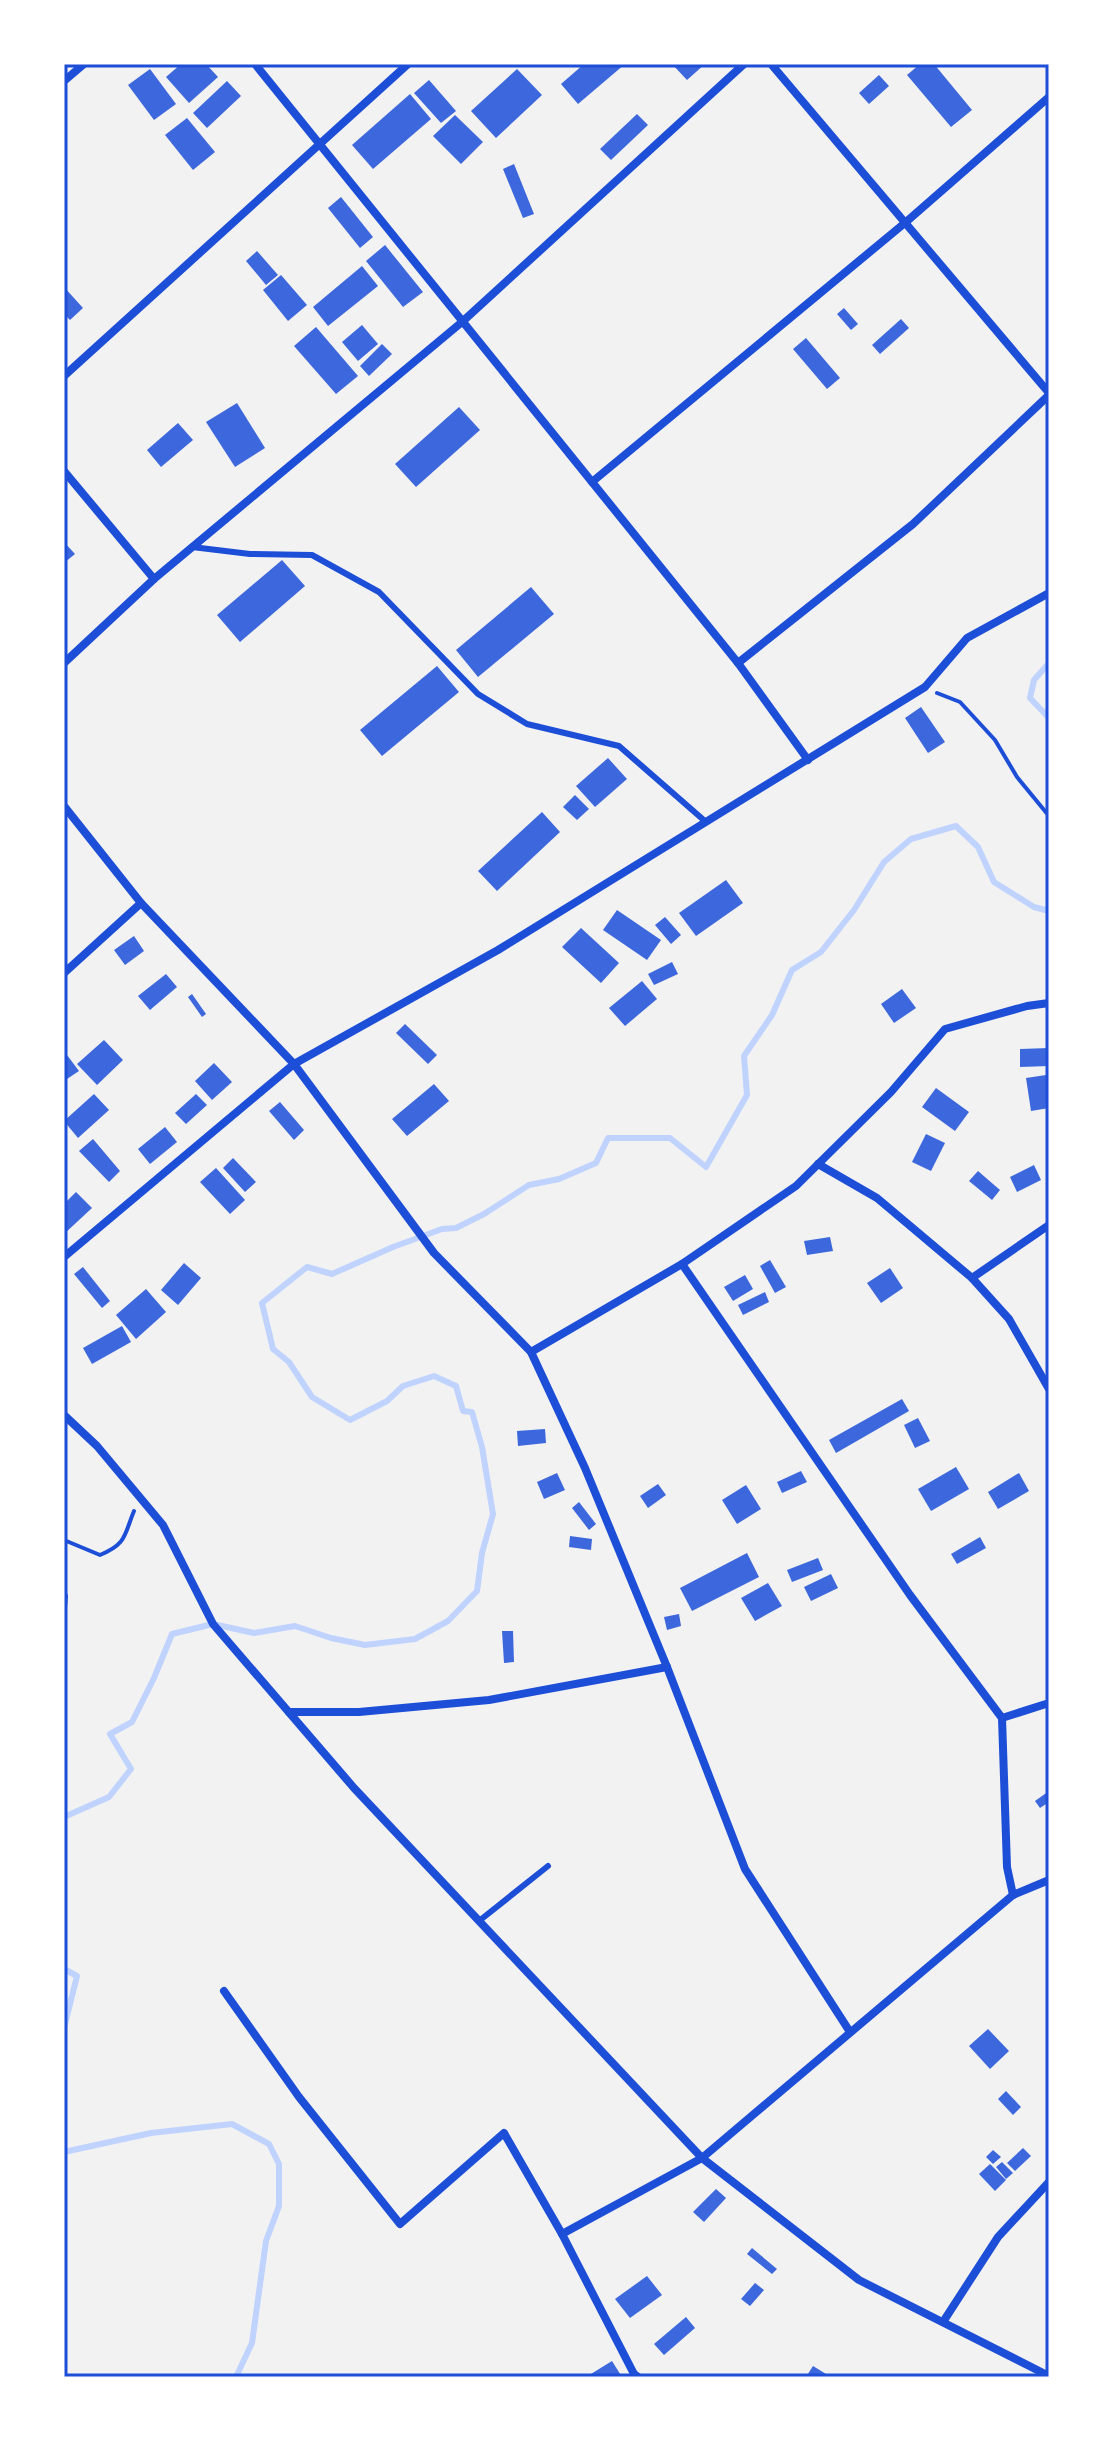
<svg xmlns="http://www.w3.org/2000/svg" width="1113" height="2441" font-family="Jost,sans-serif">
  <style>
    .lines { fill: none; stroke-linecap: round; stroke-linejoin: round }
    .stream { stroke: #bfd3fe; stroke-width: 6 }
    .building { fill: #3d67dc }
    .path { stroke: #1d4ed8; stroke-width: 4 }
    .service { stroke: #1d4ed8; stroke-width: 6 }
    .minor { stroke: #1d4ed8; stroke-width: 8 }
    .neatline { fill: none; stroke: #1d4ed8; stroke-width: 3 }
  </style>
  <rect width="100%" height="100%" fill="#f2f2f2"/>
  <g class="lines">
    <!-- stream -->
    <g class="stream">
      <path d="M1049,663L1034,680L1030,698L1049,718"/>
      <path d="M64,1817L109,1797L131,1769L110,1734L132,1722L154,1678L172,1634L213,1624L254,1633L295,1626L331,1638L365,1645L415,1639L448,1621L477,1591L482,1553L493,1514L482,1447L472,1412L463,1411L456,1386L434,1376L403,1386L387,1401L350,1420L312,1397L289,1362L273,1349L262,1303L307,1267L332,1274L393,1247L442,1229L456,1228L484,1214L529,1185L559,1179L596,1163L608,1138H670L706,1167L747,1095L744,1056L772,1015L792,970L821,952L854,910L884,862L911,839L956,826L978,847L994,882L1034,907L1049,911"/>
      <path d="M64,1969L77,1976L64,2028"/>
      <path d="M64,2152L151,2133L232,2124L269,2144L279,2164V2206L266,2241L252,2343L236,2377"/>
    </g>
  </g>
  <!-- building -->
  <g class="building">
    <path d="M181,64H206L218,77L189,103L166,77Z"/>
    <path d="M584,64H625L578,104L561,84Z"/>
    <path d="M672,64H705L687,80Z"/>
    <path d="M920,64H934L972,110L951,127L907,75Z"/>
    <path d="M150,69L176,104L154,120L128,85Z"/>
    <path d="M517,69L542,95L496,138L471,111Z"/>
    <path d="M879,75L889,86L869,104L859,93Z"/>
    <path d="M429,80L456,111L441,123L414,93Z"/>
    <path d="M227,81L241,96L207,128L193,113Z"/>
    <path d="M410,94L431,119L373,169L352,145Z"/>
    <path d="M637,114L648,125L611,160L600,149Z"/>
    <path d="M455,115L483,142L461,164L433,136Z"/>
    <path d="M187,118L215,152L193,170L165,135Z"/>
    <path d="M514,164L534,214L523,218L503,169Z"/>
    <path d="M341,197L373,237L360,248L328,208Z"/>
    <path d="M385,245L423,292L403,307L366,261Z"/>
    <path d="M257,251L278,275L266,285L246,261Z"/>
    <path d="M362,266L378,286L328,326L313,307Z"/>
    <path d="M281,275L307,305L288,321L263,290Z"/>
    <path d="M64,287L83,308L70,320L64,314Z"/>
    <path d="M844,308L858,324L851,330L837,314Z"/>
    <path d="M901,319L909,328L880,354L872,345Z"/>
    <path d="M362,325L378,344L358,361L342,342Z"/>
    <path d="M316,327L358,376L336,394L294,346Z"/>
    <path d="M806,338L840,378L827,389L793,349Z"/>
    <path d="M382,344L392,354L369,376L360,366Z"/>
    <path d="M237,403L265,448L235,467L206,422Z"/>
    <path d="M459,407L480,430L416,487L395,464Z"/>
    <path d="M178,423L193,440L161,467L147,450Z"/>
    <path d="M64,542L75,554L64,563Z"/>
    <path d="M282,560L305,586L240,642L217,615Z"/>
    <path d="M531,587L554,614L478,677L456,650Z"/>
    <path d="M437,666L459,692L382,756L360,730Z"/>
    <path d="M921,707L945,742L928,753L905,718Z"/>
    <path d="M608,758L627,779L595,807L576,786Z"/>
    <path d="M575,795L589,809L577,820L563,807Z"/>
    <path d="M542,812L560,832L497,891L478,871Z"/>
    <path d="M726,880L743,903L696,936L679,913Z"/>
    <path d="M617,910L661,940L647,960L603,930Z"/>
    <path d="M665,917L681,935L671,944L655,925Z"/>
    <path d="M581,928L619,963L601,983L562,947Z"/>
    <path d="M134,936L144,951L125,965L114,950Z"/>
    <path d="M672,962L678,974L654,985L648,974Z"/>
    <path d="M166,974L177,987L150,1010L138,996Z"/>
    <path d="M642,981L657,999L625,1026L609,1008Z"/>
    <path d="M902,989L916,1008L894,1023L881,1004Z"/>
    <path d="M192,994L206,1014L202,1017L188,997Z"/>
    <path d="M405,1024L437,1055L428,1064L396,1033Z"/>
    <path d="M104,1040L123,1060L97,1085L77,1064Z"/>
    <path d="M1049,1048V1066L1020,1067V1049Z"/>
    <path d="M64,1051L79,1071L67,1079L64,1075Z"/>
    <path d="M214,1063L232,1082L212,1100L195,1081Z"/>
    <path d="M1046,1075L1049,1108L1031,1111L1026,1078Z"/>
    <path d="M434,1084L449,1101L407,1136L392,1119Z"/>
    <path d="M936,1088L969,1112L955,1131L922,1107Z"/>
    <path d="M94,1094L109,1110L78,1138L64,1121Z"/>
    <path d="M196,1094L207,1105L186,1124L175,1113Z"/>
    <path d="M280,1102L304,1130L294,1140L269,1111Z"/>
    <path d="M165,1127L177,1142L150,1164L138,1149Z"/>
    <path d="M926,1134L945,1143L931,1171L912,1162Z"/>
    <path d="M93,1139L120,1171L109,1182L79,1151Z"/>
    <path d="M233,1158L256,1182L245,1192L223,1168Z"/>
    <path d="M1034,1165L1041,1180L1017,1192L1010,1177Z"/>
    <path d="M216,1168L245,1200L230,1214L200,1182Z"/>
    <path d="M978,1171L1000,1190L992,1200L969,1181Z"/>
    <path d="M76,1192L92,1208L64,1234V1204Z"/>
    <path d="M830,1237L833,1251L807,1255L804,1241Z"/>
    <path d="M770,1260L786,1287L775,1293L760,1266Z"/>
    <path d="M184,1263L201,1278L178,1305L161,1290Z"/>
    <path d="M83,1267L110,1301L102,1308L74,1274Z"/>
    <path d="M890,1268L903,1288L881,1303L867,1283Z"/>
    <path d="M745,1275L753,1289L733,1301L724,1287Z"/>
    <path d="M146,1289L166,1312L136,1339L116,1315Z"/>
    <path d="M765,1292L769,1302L743,1315L738,1305Z"/>
    <path d="M122,1326L131,1342L92,1364L83,1348Z"/>
    <path d="M902,1399L909,1411L836,1453L829,1440Z"/>
    <path d="M918,1418L930,1441L915,1448L904,1425Z"/>
    <path d="M545,1429L546,1443L518,1446L517,1431Z"/>
    <path d="M956,1467L969,1489L931,1511L918,1489Z"/>
    <path d="M801,1471L807,1482L782,1493L777,1482Z"/>
    <path d="M557,1473L565,1490L544,1499L537,1482Z"/>
    <path d="M1019,1473L1029,1491L998,1509L988,1492Z"/>
    <path d="M658,1484L666,1495L648,1508L640,1496Z"/>
    <path d="M746,1485L761,1509L737,1524L722,1500Z"/>
    <path d="M579,1502L596,1524L589,1530L572,1508Z"/>
    <path d="M570,1536L592,1539L591,1550L569,1547Z"/>
    <path d="M980,1537L986,1548L957,1564L951,1554Z"/>
    <path d="M747,1553L759,1577L692,1611L680,1588Z"/>
    <path d="M818,1558L823,1570L792,1582L787,1570Z"/>
    <path d="M831,1574L838,1588L811,1601L804,1587Z"/>
    <path d="M768,1583L782,1606L755,1621L741,1598Z"/>
    <path d="M679,1614L681,1626L667,1630L664,1617Z"/>
    <path d="M502,1631H513L514,1662L504,1663Z"/>
    <path d="M1049,1791V1802L1040,1808L1035,1801Z"/>
    <path d="M988,2029L1009,2051L990,2069L969,2046Z"/>
    <path d="M1006,2091L1021,2107L1013,2115L998,2099Z"/>
    <path d="M1023,2148L1031,2156L1015,2171L1007,2163Z"/>
    <path d="M993,2150L1001,2157L993,2164L986,2157Z"/>
    <path d="M1002,2162L1013,2173L1006,2179L996,2167Z"/>
    <path d="M990,2164L1006,2180L995,2191L979,2174Z"/>
    <path d="M716,2189L726,2198L704,2222L693,2212Z"/>
    <path d="M752,2248L777,2269L772,2274L747,2254Z"/>
    <path d="M647,2276L662,2295L630,2318L615,2299Z"/>
    <path d="M755,2283L764,2290L750,2306L741,2299Z"/>
    <path d="M686,2317L695,2328L664,2355L654,2344Z"/>
    <path d="M612,2361L622,2377H586Z"/>
    <path d="M813,2366L831,2377H806Z"/>
  </g>
  <g class="lines">
    <!-- path -->
    <g class="path">
      <path d="M937,693L960,702L995,740L1017,777L1049,816"/>
      <path d="M64,1540L100,1555C127,1544 124,1535 134,1511"/>
      <path d="M64,1591L66,1596L64,1620"/>
    </g>
    <!-- service -->
    <g class="service">
      <path d="M192,547L250,554L312,555L379,592L478,694L527,724L619,746L706,822"/>
      <path d="M479,1921L548,1866"/>
    </g>
    <!-- minor -->
    <g class="minor">
      <path d="M255,64L738,663L808,760"/>
      <path d="M771,64L1049,393"/>
      <path d="M64,81L84,64"/>
      <path d="M64,376L408,64"/>
      <path d="M64,471L154,579"/>
      <path d="M592,482L906,222L1049,97"/>
      <path d="M64,663L154,579L462,322L744,64"/>
      <path d="M738,663L913,524L1049,395"/>
      <path d="M64,806L141,903L294,1064L434,1253L531,1352L585,1468L667,1667L745,1869L850,2032"/>
      <path d="M64,973L141,903"/>
      <path d="M818,1164L877,1198L972,1278L1009,1319L1049,1389"/>
      <path d="M64,1257L294,1064L498,950L925,687L967,638L1049,593"/>
      <path d="M682,1264L910,1595L1002,1718L1007,1867L1013,1895"/>
      <path d="M972,1278L1049,1225"/>
      <path d="M531,1352L682,1264L796,1186L891,1092L945,1029L1027,1006L1049,1003"/>
      <path d="M64,1415L97,1446L163,1525L213,1624L354,1788L702,2158L562,2234L634,2374L638,2377"/>
      <path d="M289,1712H359L489,1700L667,1667"/>
      <path d="M1002,1718L1049,1703"/>
      <path d="M1049,1880L1013,1895L702,2158L859,2280L1049,2376"/>
      <path d="M224,1991L299,2097L400,2224L504,2133L562,2234"/>
      <path d="M943,2322L998,2237L1049,2182"/>
    </g>
  </g>
  <!-- border -->
  <rect width="1113" height="2441" fill="none" stroke="#ffffff" stroke-width="132"/>
  <rect x="66" y="66" width="981" height="2309" class="neatline"/>
</svg>
